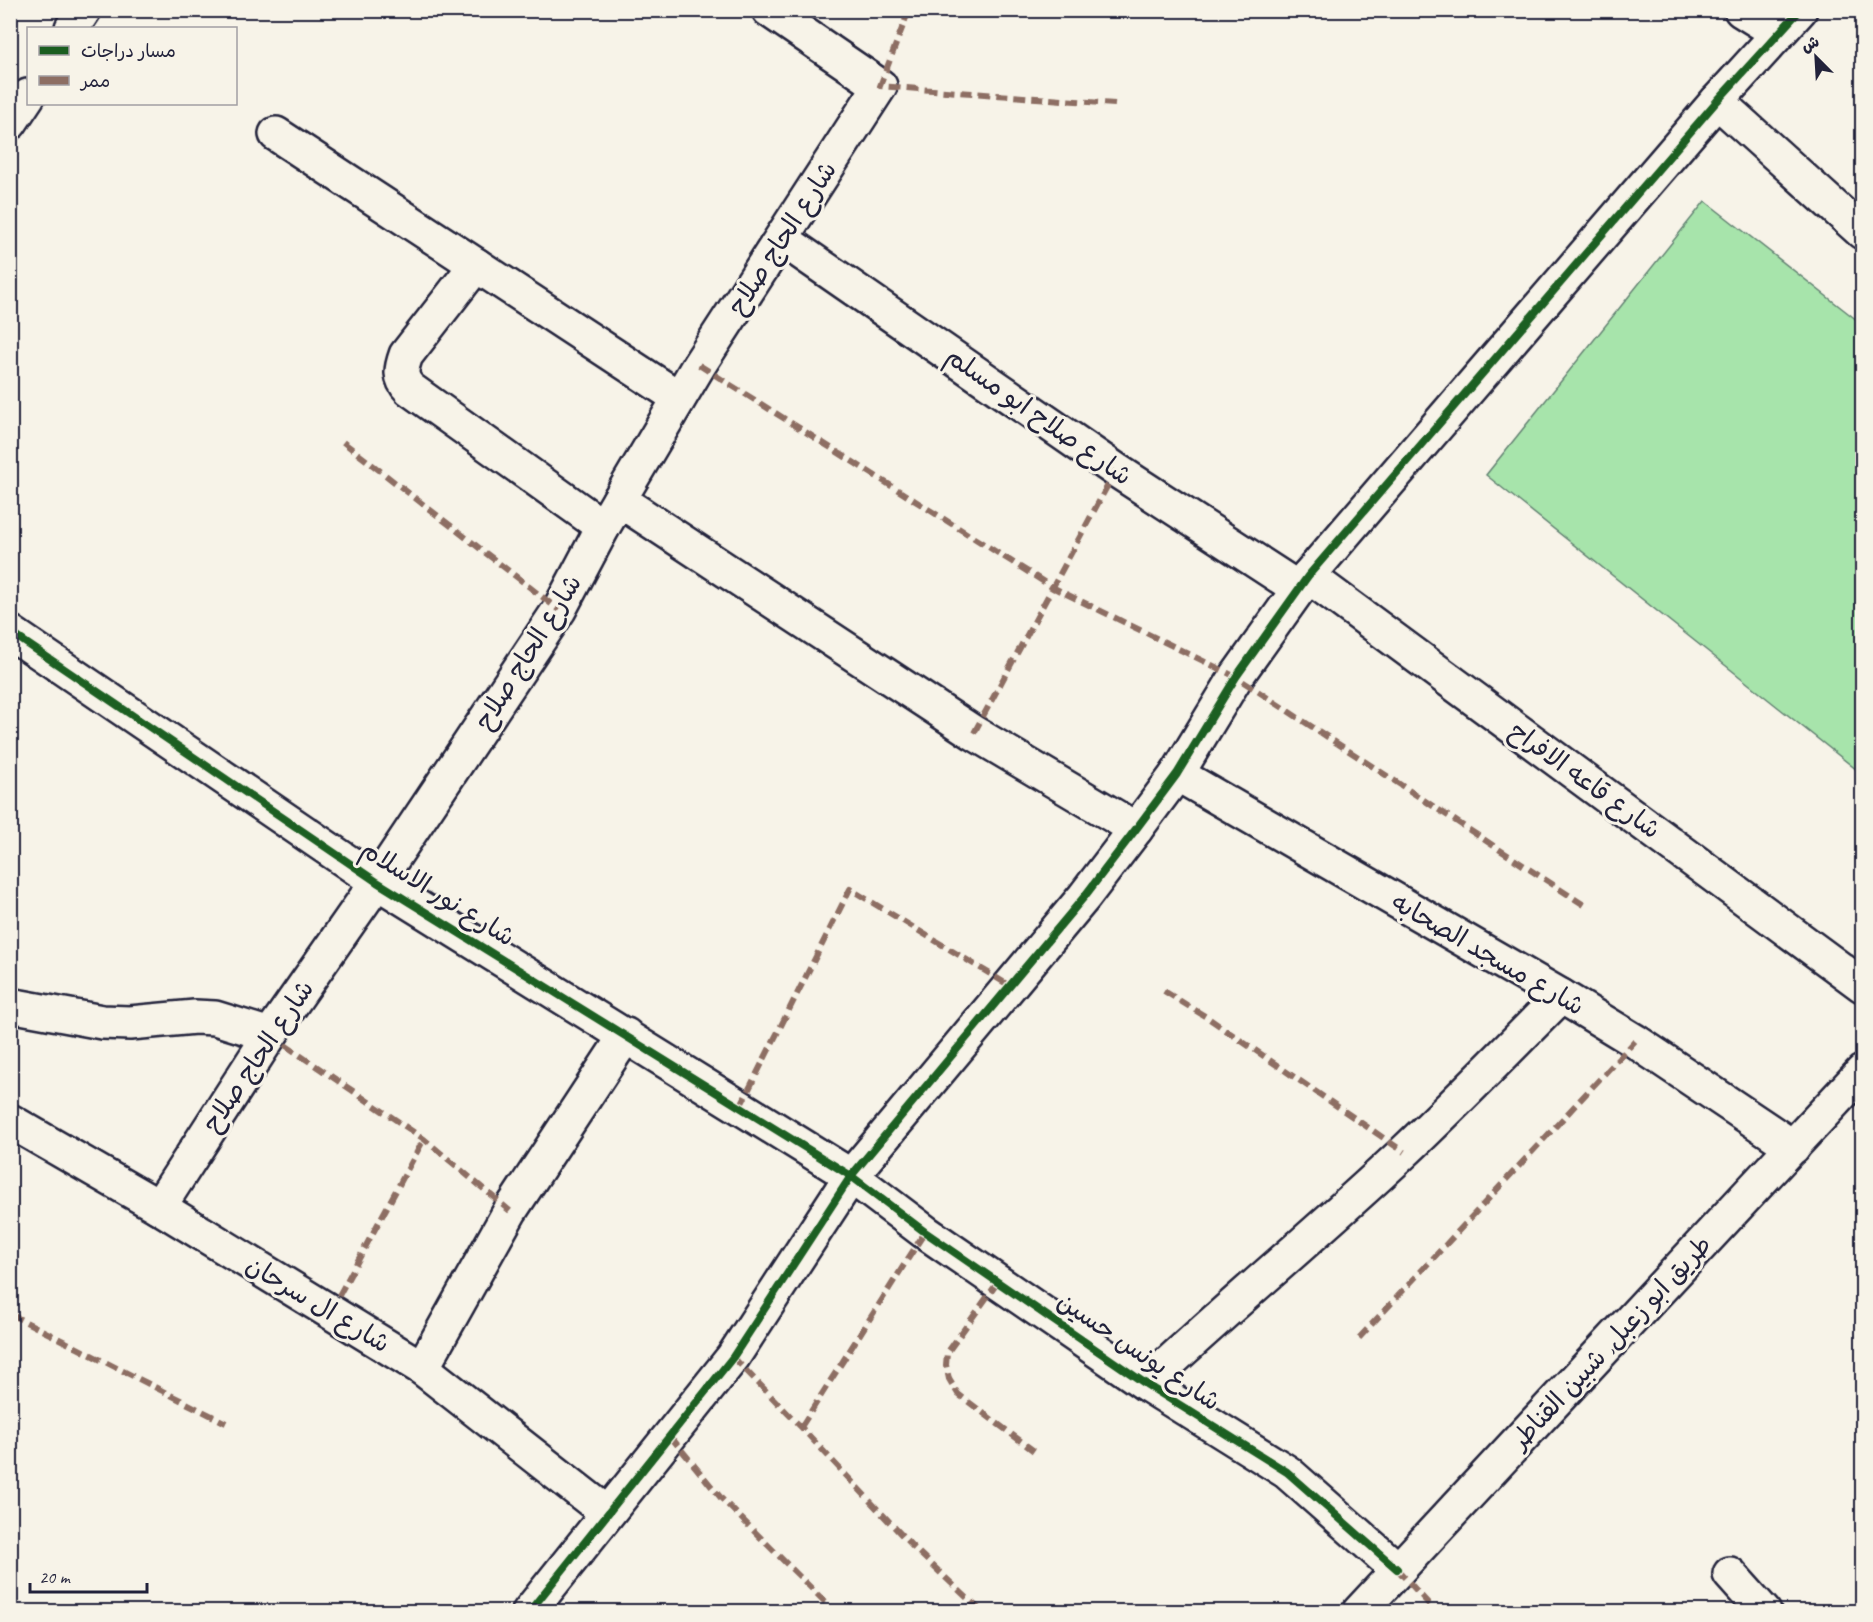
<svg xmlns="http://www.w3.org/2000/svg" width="1873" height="1622" font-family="Caveat,'Playpen Sans Arabic',sans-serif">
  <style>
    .green { fill: #a7e4ab; stroke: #648373; stroke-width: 1.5 }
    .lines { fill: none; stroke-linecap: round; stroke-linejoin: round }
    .minor-casing { stroke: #22223b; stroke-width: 38 }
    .minor { stroke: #f7f3e8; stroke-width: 33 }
    .quiet { stroke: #8d6e63; stroke-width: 6; stroke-dasharray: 12 6; stroke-linecap: butt }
    .cycleway-casing { stroke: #f7f3e8; stroke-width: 11 }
    .cycleway { stroke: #1b5e20; stroke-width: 8 }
    .labels { text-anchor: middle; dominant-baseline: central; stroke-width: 6; stroke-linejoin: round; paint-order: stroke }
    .street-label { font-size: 26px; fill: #22223b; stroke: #f7f3e8 }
  </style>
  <rect width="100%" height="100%" fill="#f7f3e8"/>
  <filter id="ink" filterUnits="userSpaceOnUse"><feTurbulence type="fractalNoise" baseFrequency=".0167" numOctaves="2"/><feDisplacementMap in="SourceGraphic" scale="12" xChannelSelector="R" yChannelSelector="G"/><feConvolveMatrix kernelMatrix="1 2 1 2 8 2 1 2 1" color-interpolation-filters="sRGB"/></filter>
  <g filter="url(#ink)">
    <!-- green -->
    <path class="green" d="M1705,201L1862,324V774L1486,475Z"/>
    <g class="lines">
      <!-- minor casing -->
      <g class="minor-casing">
        <g id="minor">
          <path d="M1741,10L1778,33"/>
          <path d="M72,28L84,10"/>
          <path d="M1717,101L1862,232"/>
          <path d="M10,123L28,96"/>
          <path d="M276,134L679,398"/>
          <path d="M782,239L1116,470L1299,589"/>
          <path d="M476,265L406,355C401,369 399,378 410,389L603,527"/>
          <path d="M619,500L974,733L1136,829"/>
          <path d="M1308,576L1862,985"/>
          <path d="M10,632L377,882L851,1176L925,1232L1146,1384L1287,1472L1397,1569"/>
          <path d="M1177,774L1561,996L1635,1041L1793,1147"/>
          <path d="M10,1005L102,1022L130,1023L195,1017L215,1018L270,1035"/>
          <path d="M10,1121L159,1207L422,1368L607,1513"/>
          <path d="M159,1207L270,1035L377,882L559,610L603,527L699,365L880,86L769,10"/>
          <path d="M422,1368L510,1211L626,1035"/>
          <path d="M1146,1384C1230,1305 1319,1232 1403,1153C1457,1102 1509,1048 1561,996"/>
          <path d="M1730,1574L1764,1612"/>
          <path d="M529,1612L733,1357L851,1176L1084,897L1136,829L1177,774L1236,677L1308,576L1717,101L1800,10"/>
          <path d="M1359,1612L1862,1072"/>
        </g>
      </g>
      <!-- minor -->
      <use href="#minor" class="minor"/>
      <!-- quiet -->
      <g class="quiet">
        <path d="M909,10L880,86L1115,104"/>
        <path d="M699,365L1052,587L1236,677L1587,907"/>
        <path d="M343,442L559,610"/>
        <path d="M974,733L1116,470"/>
        <path d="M1164,991L1208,1018L1404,1152"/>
        <path d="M270,1035L424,1139L510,1211"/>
        <path d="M740,1107L850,889L1010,986"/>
        <path d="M998,1282L947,1353L946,1365L949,1379L958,1394L1034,1451"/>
        <path d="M330,1312L424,1139"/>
        <path d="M10,1314L226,1423"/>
        <path d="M1359,1338L1635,1041"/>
        <path d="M733,1357L801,1427L912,1546L982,1612"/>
        <path d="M801,1427L925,1232"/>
        <path d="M670,1436L721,1498L835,1612"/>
        <path d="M1397,1569L1436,1612"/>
      </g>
      <!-- cycleway casing -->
      <g class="cycleway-casing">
        <g id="cycleway">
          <path d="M10,632L377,882L851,1176L925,1232L1146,1384L1287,1472L1397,1569"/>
          <path d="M529,1612L733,1357L851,1176L1084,897L1136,829L1177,774L1236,677L1308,576L1717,101L1800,10"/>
        </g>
      </g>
      <!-- cycleway -->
      <use href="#cycleway" class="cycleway"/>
    </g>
  </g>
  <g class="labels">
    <!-- street labels -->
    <g class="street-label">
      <text transform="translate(782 238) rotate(-57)">شارع الحاج صلاح</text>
      <text transform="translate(1039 416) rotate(35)">شارع صلاح ابو مسلم</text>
      <text transform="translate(528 652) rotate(-58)">شارع الحاج صلاح</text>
      <text transform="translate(1585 780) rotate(36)">شارع قاعه الافراح</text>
      <text transform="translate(438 893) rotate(32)">شارع نور الاسلام</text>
      <text transform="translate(1488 954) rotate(30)">شارع مسجد الصحابه</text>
      <text transform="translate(258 1056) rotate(-56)">شارع الحاج صلاح</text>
      <text transform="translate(318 1304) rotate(31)">شارع ال سرحان</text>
      <text transform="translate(1611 1342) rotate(-47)">طريق ابو زعبل, شبين القناطر</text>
      <text transform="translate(1139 1351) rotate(34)">شارع يونس حسين</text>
    </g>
  </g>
  <!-- margin -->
  <rect width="1873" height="1622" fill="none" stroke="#f7f3e8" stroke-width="36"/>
  <rect x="18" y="18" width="1837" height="1586" fill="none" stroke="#22223b" stroke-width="2" filter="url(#ink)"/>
  <!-- legend -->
  <rect x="27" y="27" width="210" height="78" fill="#f7f3e8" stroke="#a29fa3" stroke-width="1.5"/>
  <rect x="39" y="46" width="30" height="9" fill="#1b5e20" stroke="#a29fa3" stroke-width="1.5"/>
  <text x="81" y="57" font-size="18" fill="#22223b">مسار دراجات</text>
  <rect x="39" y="76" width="30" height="9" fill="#8d6e63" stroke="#a29fa3" stroke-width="1.5"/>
  <text x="81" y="87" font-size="18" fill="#22223b">ممر</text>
  <!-- north arrow -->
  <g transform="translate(1816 57) rotate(336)" stroke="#f7f3e8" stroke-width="4.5" paint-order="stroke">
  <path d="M0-4.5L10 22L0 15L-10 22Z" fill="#22223b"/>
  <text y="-9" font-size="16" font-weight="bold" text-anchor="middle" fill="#22223b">ش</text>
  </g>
  <!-- scale -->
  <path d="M30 1583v9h117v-9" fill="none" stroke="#22223b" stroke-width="3"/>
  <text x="39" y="1583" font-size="18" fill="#22223b" stroke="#f7f3e8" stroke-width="4.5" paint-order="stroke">20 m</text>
</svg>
